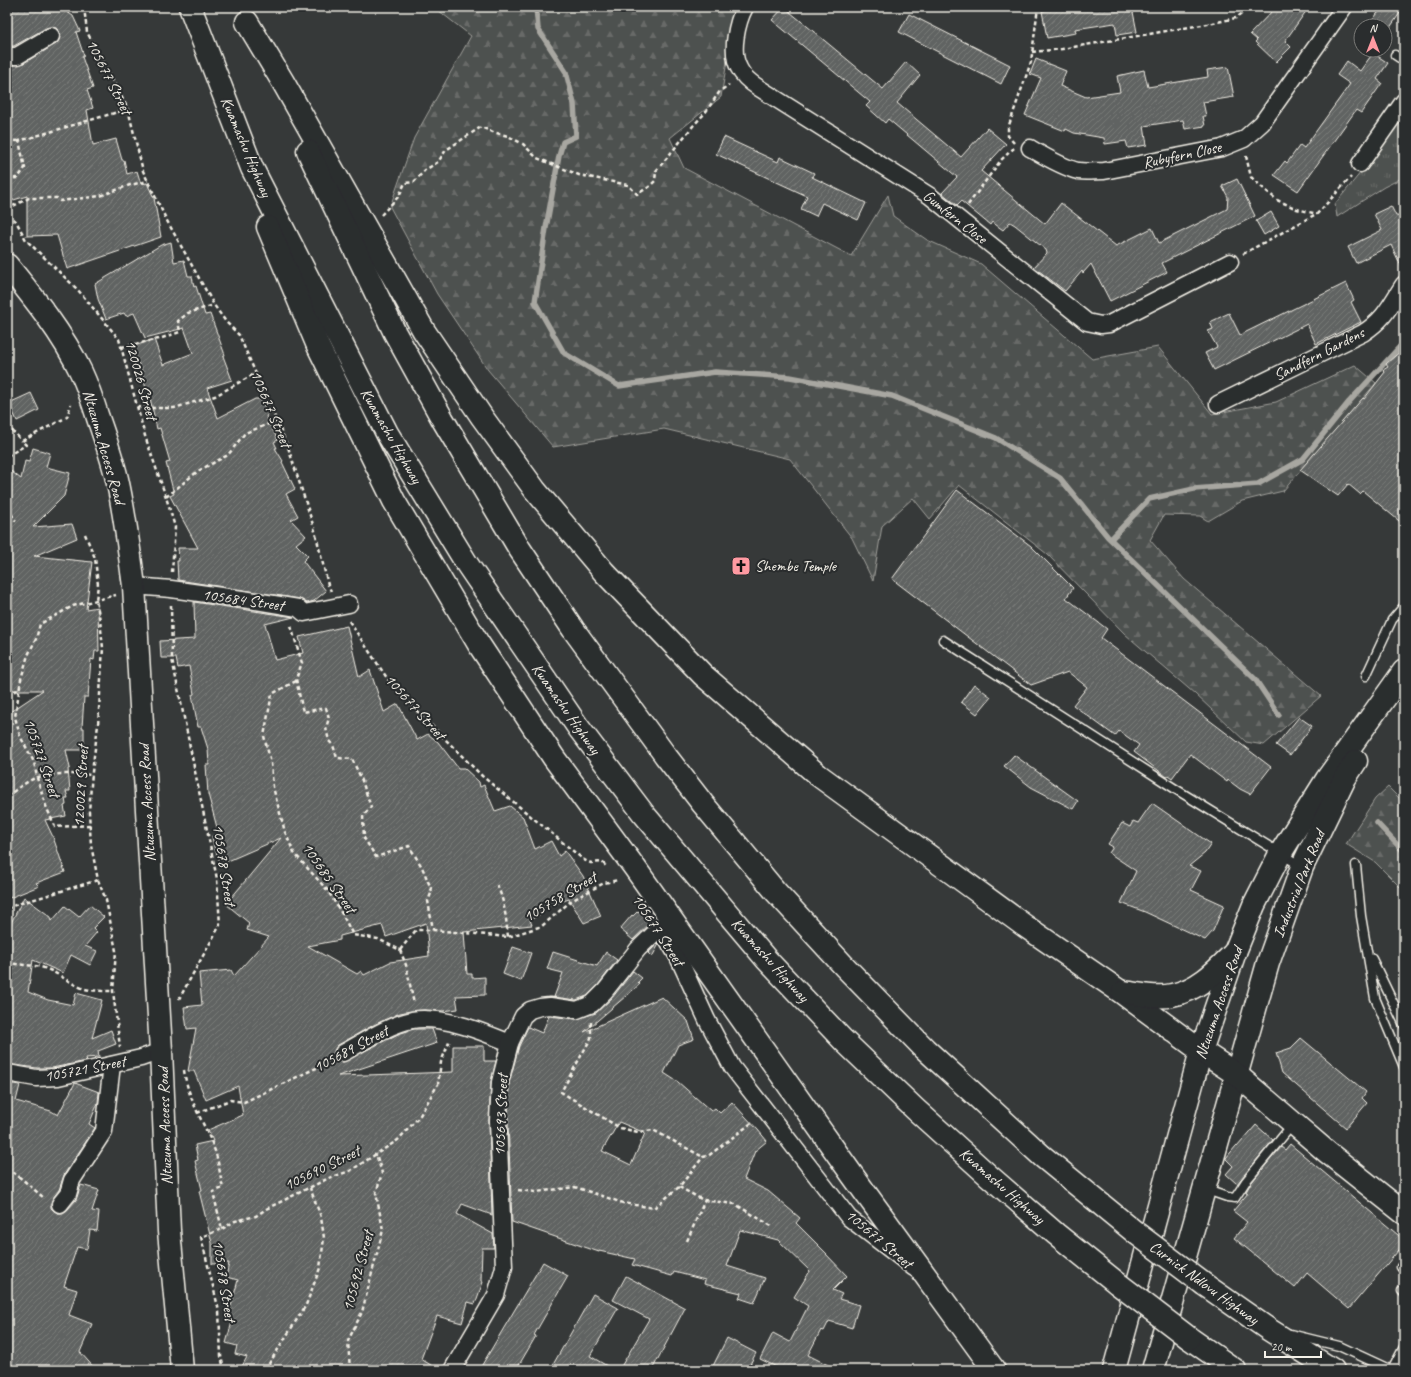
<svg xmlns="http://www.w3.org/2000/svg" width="1411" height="1377" font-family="Caveat,sans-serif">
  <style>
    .grass { fill: url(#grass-tufts); stroke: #a1a19c }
    .forest { fill: url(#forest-firs); stroke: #a1a19c }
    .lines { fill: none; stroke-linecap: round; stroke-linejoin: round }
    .stream { stroke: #a8a7a1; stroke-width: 5.5 }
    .building { fill: url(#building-hatch); stroke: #f4f1e8; fill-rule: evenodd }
    .lane-casing { stroke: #f4f1e8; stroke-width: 11 }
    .street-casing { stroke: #f4f1e8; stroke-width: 19 }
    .secondary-casing { stroke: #f4f1e8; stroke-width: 25 }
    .primary-casing { stroke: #f4f1e8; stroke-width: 25 }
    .path { stroke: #f4f1e8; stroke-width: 2.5; stroke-dasharray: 4 3; stroke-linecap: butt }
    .lane { stroke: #2a2d2e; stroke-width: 8 }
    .street { stroke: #2a2d2e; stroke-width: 16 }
    .secondary { stroke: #2a2d2e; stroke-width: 22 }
    .primary { stroke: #2a2d2e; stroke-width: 22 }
    .primary-bridge-casing { stroke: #f4f1e8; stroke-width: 25; stroke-linecap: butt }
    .primary-bridge { stroke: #2a2d2e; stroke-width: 22 }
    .labels { text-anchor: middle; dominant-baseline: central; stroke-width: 4; stroke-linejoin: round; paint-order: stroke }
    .street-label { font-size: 16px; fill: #f4f1e8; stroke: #2a2d2e }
    .poi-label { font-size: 16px; fill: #f4f1e8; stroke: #2a2d2e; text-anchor: start }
  </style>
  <defs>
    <pattern id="grass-tufts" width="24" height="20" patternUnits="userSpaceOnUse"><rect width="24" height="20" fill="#4e514f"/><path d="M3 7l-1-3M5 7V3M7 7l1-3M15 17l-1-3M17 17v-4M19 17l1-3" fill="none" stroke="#686a68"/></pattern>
    <pattern id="forest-firs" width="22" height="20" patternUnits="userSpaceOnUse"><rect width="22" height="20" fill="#4e514f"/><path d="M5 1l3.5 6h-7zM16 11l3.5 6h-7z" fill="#686a68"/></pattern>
    <pattern id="building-hatch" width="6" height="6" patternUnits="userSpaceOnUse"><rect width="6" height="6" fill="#616362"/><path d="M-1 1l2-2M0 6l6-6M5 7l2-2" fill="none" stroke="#787a78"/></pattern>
  </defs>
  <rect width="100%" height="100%" fill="#363939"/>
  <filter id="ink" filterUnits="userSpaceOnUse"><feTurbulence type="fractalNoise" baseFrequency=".025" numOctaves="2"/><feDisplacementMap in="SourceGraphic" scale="8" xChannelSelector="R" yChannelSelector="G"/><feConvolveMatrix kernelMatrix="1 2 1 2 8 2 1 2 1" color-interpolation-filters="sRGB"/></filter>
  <g filter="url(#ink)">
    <!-- grass -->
    <path class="grass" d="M1404,114V177L1384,187L1337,217L1335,204L1370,161Z"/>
    <!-- forest -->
    <g class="forest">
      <path d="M434,7H734L727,61L721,97L670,138L684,168L851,256L888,195L893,216L927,240L981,264L1092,359L1158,347L1212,414L1276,402L1355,365L1376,383L1283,491L1242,501L1208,521L1200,516L1164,515L1150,540L1184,579L1321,696L1264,745L1246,742L1195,694L1125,634L1047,554L959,485L930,519L913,498L882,526L873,581L852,538L790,459L664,429L553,447L488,370L437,294L390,207L414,138L471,36Z"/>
      <path d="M1388,787L1404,803V891L1375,862L1346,844L1375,799Z"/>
    </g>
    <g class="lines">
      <!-- stream -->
      <g class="stream">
        <path d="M536,7L538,29L566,72L574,104L576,136L563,142L559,156L546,228L535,302L564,353L619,386L715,372L790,377L892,396L996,438L1060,478L1108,537L1255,679L1279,715"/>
        <path d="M1111,539L1149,499L1194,489L1258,484L1303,459L1349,402L1404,342"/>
        <path d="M1377,823L1404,852"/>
      </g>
    </g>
    <!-- building -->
    <g class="building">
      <path d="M7,7H60L73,16L80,31L76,32L84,56L82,57L93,88L87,90L93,108L87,110L93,145L116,139L122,160H124L127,174L137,171L141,184L147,183L154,198L161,237L67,269L57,235L27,236V196L7,202V66L22,64L56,44L59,40L60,36L59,31L56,28L51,27L46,28L14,46H7Z"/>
      <path d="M784,7L883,89L906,62L920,75L897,103L961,157L987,128L1006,144L981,171L1045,224L1061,203L1116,246L1152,228L1159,243L1227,209L1228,197L1222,186L1237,179L1255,216L1162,263L1167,272L1110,301L1091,264L1083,273L1082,271L1065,291L1034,267L1047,253L1046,250L1015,225L1010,222L1003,230L992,222L990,225L961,201L957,205L942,193L957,177L888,119L885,123L866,106L870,102L772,20Z"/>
      <path d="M1064,7H1132L1137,32L1117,35L1115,23L1075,29L1076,33L1047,38L1042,11Z"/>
      <path d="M1276,7H1309L1285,41L1291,47L1276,62L1255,42L1257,40L1250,34Z"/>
      <path d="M1382,7H1404L1387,32L1385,30V26H1379L1372,21Z"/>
      <path d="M909,14L1010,65L1001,84L899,32Z"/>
      <path d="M1373,53L1388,63L1377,79L1382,83L1361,113L1356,110L1298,191L1274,175L1285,161L1287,163L1300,145L1304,148L1350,84L1337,75L1347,61L1360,71Z"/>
      <path d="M1036,59L1066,71L1060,86L1086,97L1120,92L1117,76L1144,70L1148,87L1208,77L1207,70L1228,67L1234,97L1203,102L1206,116H1203L1205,126L1185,129L1183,120L1144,126L1147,145L1128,148L1126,141L1105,144L1104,138L1074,133L1066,129L1065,131L1025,115L1041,78L1030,74Z"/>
      <path d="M724,137L778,162L780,157L814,173L812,177L866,203L858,220L822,203L816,216L801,209L807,196L716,154Z"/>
      <path d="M1391,206L1396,216L1404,217V272L1391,245L1356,263L1348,247L1382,230L1374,214Z"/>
      <path d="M1271,212L1279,226L1264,235L1256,221Z"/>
      <path d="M171,242L174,262L184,260L188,276H192L194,287L196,286L205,315L210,314L225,355L223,356L232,380L207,388L218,418L255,399H260L269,414L266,416L278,440L274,442L277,448H275L283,461L282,462L295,489L286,494L298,516L291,520L306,536L296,544L308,556L303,561L326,591L314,601L307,603L300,599L178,580L177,561H179L178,548H198L170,496L174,494L166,463L170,462L160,428L157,429L148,389H146L141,368H140L132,347L154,339L163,365L193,353L184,328L145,338L134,313L126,316L124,313L106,319L98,299L95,284L161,245Z"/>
      <path d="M1346,283L1354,300L1351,302L1361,322L1316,344L1307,324L1214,370L1205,353L1217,347L1208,331L1213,329L1210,322L1229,313L1240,335Z"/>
      <path d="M1404,348V525L1363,491L1360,494L1348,484L1338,496L1300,470L1363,398L1364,399L1385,372L1383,370L1388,367L1386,364Z"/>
      <path d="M31,393L39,410L17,421L9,403Z"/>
      <path d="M33,448L50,453L46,467L70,473L64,496L33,527L72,524L77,538L34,556L92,562L86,609L98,607L99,651H95L94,660L91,659L88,697H84L82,728H84V750H66L70,768L68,769L70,791H66L68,798H65L66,805L64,806L66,816L45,820L53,837L65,872L36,883L39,886L7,899V714L43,690H7V592L9,534H7V468L21,479L25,461L29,462Z"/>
      <path d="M957,490L1031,546L1073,588L1066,598L1107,629L1101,638L1271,767L1250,794L1240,789L1228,780L1227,782L1190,754L1172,778L1168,775L1167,777L1134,752L1139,745L1119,731L1115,736L1073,705L1087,687L1068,672L1031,685L892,579Z"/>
      <path d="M194,602L294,617L265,624L275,660L303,653L299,637L347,626L359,677L370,670L384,712L398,704L417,740L428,734L438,742L458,768H464L479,782L480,787L484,785L495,811L510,806L523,817L535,849L551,841L559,856L565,851L583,876L601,916L584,923L569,899L543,908L539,915L530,920L532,925L464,932L467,974H472V978L485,977V995L456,996L458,1009L443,1011L424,1010L411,1011L400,1013L372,1026L338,1045L335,1049L334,1053L335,1058L339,1061L343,1062L398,1034L414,1029H432L437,1043L338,1076L453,1072V1046H484V1061H496L491,1082L489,1121L492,1215L462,1204L457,1214L493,1234L494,1248H482L481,1281L483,1282L475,1304L468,1302L462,1323L437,1316L421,1359L439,1370H240L247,1357L235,1354L237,1346L226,1343L232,1322L227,1321L238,1280L226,1277L229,1263L212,1264V1243L199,1191L202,1190L195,1161L198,1160L195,1145L213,1141L208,1130L243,1115L238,1086L206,1100L194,1071H188L196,1028L187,1029L184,1007L202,1005L199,973L231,970L234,976L269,937L247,930L249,923L226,904L281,838L221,864L214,847L212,836L219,835L208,794L206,765H209L208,749L201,727H198L192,695L194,694L189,666L178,668L176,658H161L160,641L195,639ZM426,923L429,956L390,962L364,975L361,971L357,974L308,946L340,940V936L382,925L386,937Z"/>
      <path d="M974,684L991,697L977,714L961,702Z"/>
      <path d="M1299,717L1312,726L1290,755L1276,745Z"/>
      <path d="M1014,755L1078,801L1073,809L1031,787L1004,766Z"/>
      <path d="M1152,803L1211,844L1205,853L1189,866L1201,871L1191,890L1224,905L1213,931L1205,940L1145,912L1121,903L1136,871L1109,853L1113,847L1108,844L1122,823L1130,827L1133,821L1138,823Z"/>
      <path d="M24,897L51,917L52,921L65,906L79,917L90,905L104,917L93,928L97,932L85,946L97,951L90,965L71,955L63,973L33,960L28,992L48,1000L73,1005L76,993L102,1000L92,1038L111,1030L116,1044L98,1051L99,1057L86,1058L87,1061L52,1068H37L7,1064V931Z"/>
      <path d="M638,911L652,922L633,940L620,929L632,915L633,916Z"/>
      <path d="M658,943L659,944L652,957L648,953Z"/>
      <path d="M513,947L531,953L521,981L503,974Z"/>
      <path d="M553,952L597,966L606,952L617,960L598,985L587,996L576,1000L554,997L563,973L547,969Z"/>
      <path d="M633,971L642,978L638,982L640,984L584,1032L662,997L688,1021L694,1039L678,1045L664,1073L678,1082L711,1111L715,1108L720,1113L732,1102L758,1130L767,1141L755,1151L744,1179L768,1191L800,1218L796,1223L827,1254H826L847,1276L833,1290L842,1294L839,1299L859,1305L852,1328L829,1321L824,1331L821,1330L808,1355L838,1370H783L760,1359L773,1333L790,1342L808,1306L794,1297L810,1271L778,1240L740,1230L727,1266L765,1278L754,1303L739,1298L741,1293L704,1284L705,1280L674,1272L672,1276L632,1265L635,1259L599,1251V1252L512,1222L508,1121L509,1083L519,1046L528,1027L542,1033L549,1016L576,1019L596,1013L612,998ZM619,1122L645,1133L631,1165L602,1151Z"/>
      <path d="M1301,1038L1366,1092L1362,1098L1367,1103L1346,1128L1282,1073L1276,1053L1291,1048Z"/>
      <path d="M7,1083L20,1085L16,1101L51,1111L58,1115L75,1083L99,1092L98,1103L89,1124L95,1128L64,1175L59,1190L53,1198L51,1203V1208L54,1211L58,1213H63L67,1210L76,1200L81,1185L99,1190L92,1211L99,1212L97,1231L90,1230L87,1249L77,1247L64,1286L77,1290L69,1315L92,1324L80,1352L96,1370H7Z"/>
      <path d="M1256,1125L1273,1140L1237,1184L1226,1174L1233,1166L1226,1159V1158L1236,1146L1237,1147Z"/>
      <path d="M1290,1144L1404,1240V1244L1349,1309L1307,1273L1295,1288L1234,1238L1247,1222L1233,1211L1248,1193L1246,1192L1250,1184L1281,1147L1285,1150Z"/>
      <path d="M543,1262L568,1276L534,1335L536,1336L516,1370H479Z"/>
      <path d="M626,1276L685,1308L652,1370H619L649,1319L613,1300Z"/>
      <path d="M593,1294L618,1308L590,1356L614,1370H550Z"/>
      <path d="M727,1338L756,1353L747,1370H711Z"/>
    </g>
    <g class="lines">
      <!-- lane casing -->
      <g class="lane-casing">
        <g id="lane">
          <path d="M1395,55L1404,61"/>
          <path d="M943,640L1177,790L1301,866"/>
          <path d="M1366,676L1392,620L1404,606"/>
          <path d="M1356,865L1361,916L1375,998L1404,1067"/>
          <path d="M1372,959L1404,1025"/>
          <path d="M1204,1189L1227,1197L1235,1198L1246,1181L1293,1124"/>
          <path d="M1401,1267L1404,1270"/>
          <path d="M1402,1291L1404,1293"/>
          <path d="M1290,1334L1339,1346L1391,1370"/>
          <path d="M1392,1370L1404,1347"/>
        </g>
      </g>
      <!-- street casing -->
      <g class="street-casing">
        <g id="street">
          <path d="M745,7C737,22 730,52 739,68C743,77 751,83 759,88L930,196L1087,322L1101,325L1109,324L1230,262"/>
          <path d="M7,56H17L51,36"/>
          <path d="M1030,148C1042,155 1064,168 1078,171C1086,172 1095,171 1104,171L1222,148L1244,139L1262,123L1344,7"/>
          <path d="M1360,164L1404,101"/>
          <path d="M1218,404L1363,333C1386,318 1390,305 1404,284"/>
          <path d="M134,586L171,589L249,600L298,608L304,613L349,604"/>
          <path d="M660,927L678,957L707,1020L732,1067L849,1218L914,1268"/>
          <path d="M343,1053C365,1041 388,1025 412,1020C442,1015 483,1032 510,1043"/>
          <path d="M7,1073L36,1078L58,1077L141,1058L161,1051"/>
          <path d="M60,1204L68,1194L72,1180L104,1131L112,1065"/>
          <path d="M452,1370L496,1295L504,1267L498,1121L500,1082L510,1043L523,1016L530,1010L540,1007L550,1006L577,1010L592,1004L605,991L638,949L670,918"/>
        </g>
      </g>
      <!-- secondary casing -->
      <g class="secondary-casing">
        <g id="secondary">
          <path d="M7,265C34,298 63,334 81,372C88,387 93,402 98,418C105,438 112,458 117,479C125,514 129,550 134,586L161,1051L169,1231L182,1370"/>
          <path d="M1114,1370L1201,1051L1235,952L1254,905L1280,854L1327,779L1404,671"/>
          <path d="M1153,1370L1268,963L1302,867L1345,778L1356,761"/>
        </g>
      </g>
      <!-- primary casing -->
      <g class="primary-casing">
        <g id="primary">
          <path d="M190,7L252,168L387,433L467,564L578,727L643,813L767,960L843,1040L915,1109L988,1175L1056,1234L1117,1283"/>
          <path d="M247,22L283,82L424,331L482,417L535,490L604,572L703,675L818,775L1025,926L1121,992L1201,1051L1236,1074L1327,1152L1404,1213"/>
          <path d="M308,151L395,333L443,420L519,548L573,629L665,755L703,804L776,892L845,967L925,1049L1042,1156L1136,1233"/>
          <path d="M268,227L318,346L394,501L478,643L554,758L635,868L853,1176L994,1370"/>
          <path d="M1123,992C1138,994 1157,999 1172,995C1199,990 1217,970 1235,952"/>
          <path d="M1205,1285L1268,1329L1333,1370"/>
          <path d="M1189,1338L1235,1370"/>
        </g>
      </g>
      <!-- path -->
      <g class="path">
        <path d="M84,7L87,32L128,109L143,171L166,219L214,305L226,322L239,335L288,447L315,531L328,585L331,591"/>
        <path d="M1032,52L1062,49L1213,23L1236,18L1251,7"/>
        <path d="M7,140L18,141"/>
        <path d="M1014,143L1008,136V128L1031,62L1038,7"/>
        <path d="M1246,156L1251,177L1263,188L1277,200L1297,209L1317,214L1351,177"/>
        <path d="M7,179L18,178L25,168L19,141L128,109"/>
        <path d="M968,205L1001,160L1014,148"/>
        <path d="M7,209L29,198H57L60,201L100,196L130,185L148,181"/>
        <path d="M7,215L16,221L26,240L78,290L119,339L145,436L166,497L175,527L172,572"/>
        <path d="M381,215L399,196L405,183L414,182L425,170L438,162L446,150L481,127L493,132L508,136L523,144L537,158L579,175L628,185L637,194L649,187L655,181L656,171L693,126L705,113L720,91L729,85"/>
        <path d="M7,237V243"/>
        <path d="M1243,254L1316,214"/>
        <path d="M121,347L159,339L180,332L178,321L188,313L214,305"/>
        <path d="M137,407L152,408H174L215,396L256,373"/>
        <path d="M7,425L22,441"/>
        <path d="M7,456L26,445L22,441L67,417L71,404"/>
        <path d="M166,497L198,471L228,455L245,433L277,421"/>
        <path d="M7,508L16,521"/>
        <path d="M85,534L95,558L98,585L96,600L100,620L103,648L98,725L92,772L89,812L91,845L98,880L106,900L116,951L113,991L120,1047"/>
        <path d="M171,605L172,659L217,879L220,925L179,999"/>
        <path d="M349,621L393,687L482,776L584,860L591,863L602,862L607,867"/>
        <path d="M291,626L302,663L296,679L303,712L326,708L329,718L326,728L329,741L333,745L337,758L352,759L361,778L371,807L363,816L364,838L376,857L409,846L422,867L432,891L428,901L433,930"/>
        <path d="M296,681L272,694L264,736L271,763L273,787L285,832L294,853L328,891L342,914L353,935L378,939L400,950L406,965L414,1004"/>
        <path d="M7,693L19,690"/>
        <path d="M7,796C15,791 24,783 33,779C50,772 73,774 92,775"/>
        <path d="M90,825L55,827L46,806L37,778L34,762L20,736L15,717L21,679L28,655L36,639L40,624L73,606L116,595"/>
        <path d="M497,885C505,902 506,919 508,937"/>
        <path d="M7,909L15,905L98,880"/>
        <path d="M400,950L416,930H433L508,937L542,926L571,901L604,883L618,880"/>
        <path d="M7,962C19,966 32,964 44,968C57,972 69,983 82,988C91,991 103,991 113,991"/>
        <path d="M591,1022V1038L561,1092L620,1128L638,1132L653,1130L703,1157"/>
        <path d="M184,1070C188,1101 205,1123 215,1151C219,1163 220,1176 223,1188L213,1192L222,1229L201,1237L219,1311L221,1356L224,1370"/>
        <path d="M197,1113L230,1100L244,1102L329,1062"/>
        <path d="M7,1168L22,1179L44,1198"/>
        <path d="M679,1187L703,1200L735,1204L773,1227"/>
        <path d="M518,1190L536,1192L575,1187L623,1203L654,1208L679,1187L703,1157L708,1156L753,1122"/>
        <path d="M222,1229L235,1221L256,1216L266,1209L329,1178L350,1171L398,1140L419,1117L438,1084L441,1062L450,1040"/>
        <path d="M687,1241L705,1200"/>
        <path d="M265,1370L306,1305L320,1268L324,1238L321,1217L310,1188"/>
        <path d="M350,1370L348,1341L362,1312L383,1230L376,1193L382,1173L376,1154"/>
      </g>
      <!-- lane -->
      <use href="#lane" class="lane"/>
      <!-- street -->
      <use href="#street" class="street"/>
      <!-- secondary -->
      <use href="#secondary" class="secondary"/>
      <!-- primary -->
      <use href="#primary" class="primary"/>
      <!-- primary-bridge casing -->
      <g class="primary-bridge-casing">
        <g id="primary-bridge">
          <path d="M1136,1233L1205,1285"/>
          <path d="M1117,1283L1189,1338"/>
        </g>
      </g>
      <!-- primary-bridge -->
      <use href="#primary-bridge" class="primary-bridge"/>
    </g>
  </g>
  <!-- icons -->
  <defs>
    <g id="church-square" transform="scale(1)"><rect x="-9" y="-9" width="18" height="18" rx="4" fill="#ff9aa2" stroke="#2a2d2e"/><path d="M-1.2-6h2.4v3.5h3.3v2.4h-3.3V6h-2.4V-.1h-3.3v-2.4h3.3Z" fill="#111"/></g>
  </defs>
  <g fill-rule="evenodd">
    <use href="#church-square" x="741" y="566"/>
  </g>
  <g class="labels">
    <!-- street labels -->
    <g class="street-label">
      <text transform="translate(109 77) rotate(63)">105677 Street</text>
      <text transform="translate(246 147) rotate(67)">Kwamashu Highway</text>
      <text transform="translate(1182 155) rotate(-12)">Rubyfern Close</text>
      <text transform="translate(955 217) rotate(38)">Gumfern Close</text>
      <text transform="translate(1319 354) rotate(-27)">Sandfern Gardens</text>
      <text transform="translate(141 380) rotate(74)">120026 Street</text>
      <text transform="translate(271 409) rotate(67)">105677 Street</text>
      <text transform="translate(391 436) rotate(60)">Kwamashu Highway</text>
      <text transform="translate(104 447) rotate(74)">Ntuzuma Access Road</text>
      <text transform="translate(243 600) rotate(8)">105684 Street</text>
      <text transform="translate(415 707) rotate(48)">105677 Street</text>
      <text transform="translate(566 709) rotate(55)">Kwamashu Highway</text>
      <text transform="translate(42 758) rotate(71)">105727 Street</text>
      <text transform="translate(81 786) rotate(-87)">120029 Street</text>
      <text transform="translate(147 803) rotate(-93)">Ntuzuma Access Road</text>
      <text transform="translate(224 865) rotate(81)">105678 Street</text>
      <text transform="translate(329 878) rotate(55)">105685 Street</text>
      <text transform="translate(1299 884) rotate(-68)">Industrial Park Road</text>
      <text transform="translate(560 897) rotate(-31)">105758 Street</text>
      <text transform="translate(658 930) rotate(57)">105677 Street</text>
      <text transform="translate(770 960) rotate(48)">Kwamashu Highway</text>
      <text transform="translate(1219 1003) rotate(-71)">Ntuzuma Access Road</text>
      <text transform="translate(351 1049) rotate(-28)">105689 Street</text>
      <text transform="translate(85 1069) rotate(-11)">105721 Street</text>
      <text transform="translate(501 1115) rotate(-88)">105693 Street</text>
      <text transform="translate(165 1126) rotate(-92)">Ntuzuma Access Road</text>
      <text transform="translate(322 1168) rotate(-26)">105690 Street</text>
      <text transform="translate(1002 1186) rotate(41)">Kwamashu Highway</text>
      <text transform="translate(879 1239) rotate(40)">105677 Street</text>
      <text transform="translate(358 1271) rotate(-75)">105692 Street</text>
      <text transform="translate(224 1281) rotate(81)">105678 Street</text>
      <text transform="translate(1204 1283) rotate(36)">Curnick Ndlovu Highway</text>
    </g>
    <!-- poi labels -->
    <g class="poi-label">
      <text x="755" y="566">Shembe Temple</text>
    </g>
  </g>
  <!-- margin -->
  <rect width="1411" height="1377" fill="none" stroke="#2a2d2e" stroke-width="24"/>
  <rect x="12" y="12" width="1387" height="1353" fill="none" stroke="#f4f1e8" stroke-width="1.5" filter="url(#ink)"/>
  <!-- north arrow -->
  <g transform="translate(1373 38)"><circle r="19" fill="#2a2d2e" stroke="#7b7b78"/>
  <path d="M0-3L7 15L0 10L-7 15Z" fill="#ff9aa2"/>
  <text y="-6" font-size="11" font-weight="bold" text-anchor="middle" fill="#f4f1e8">N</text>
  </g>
  <!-- scale -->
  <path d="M1265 1351v6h56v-6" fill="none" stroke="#f4f1e8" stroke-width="2"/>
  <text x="1271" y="1351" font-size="12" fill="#f4f1e8" stroke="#2a2d2e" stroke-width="3" paint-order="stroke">20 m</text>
</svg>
